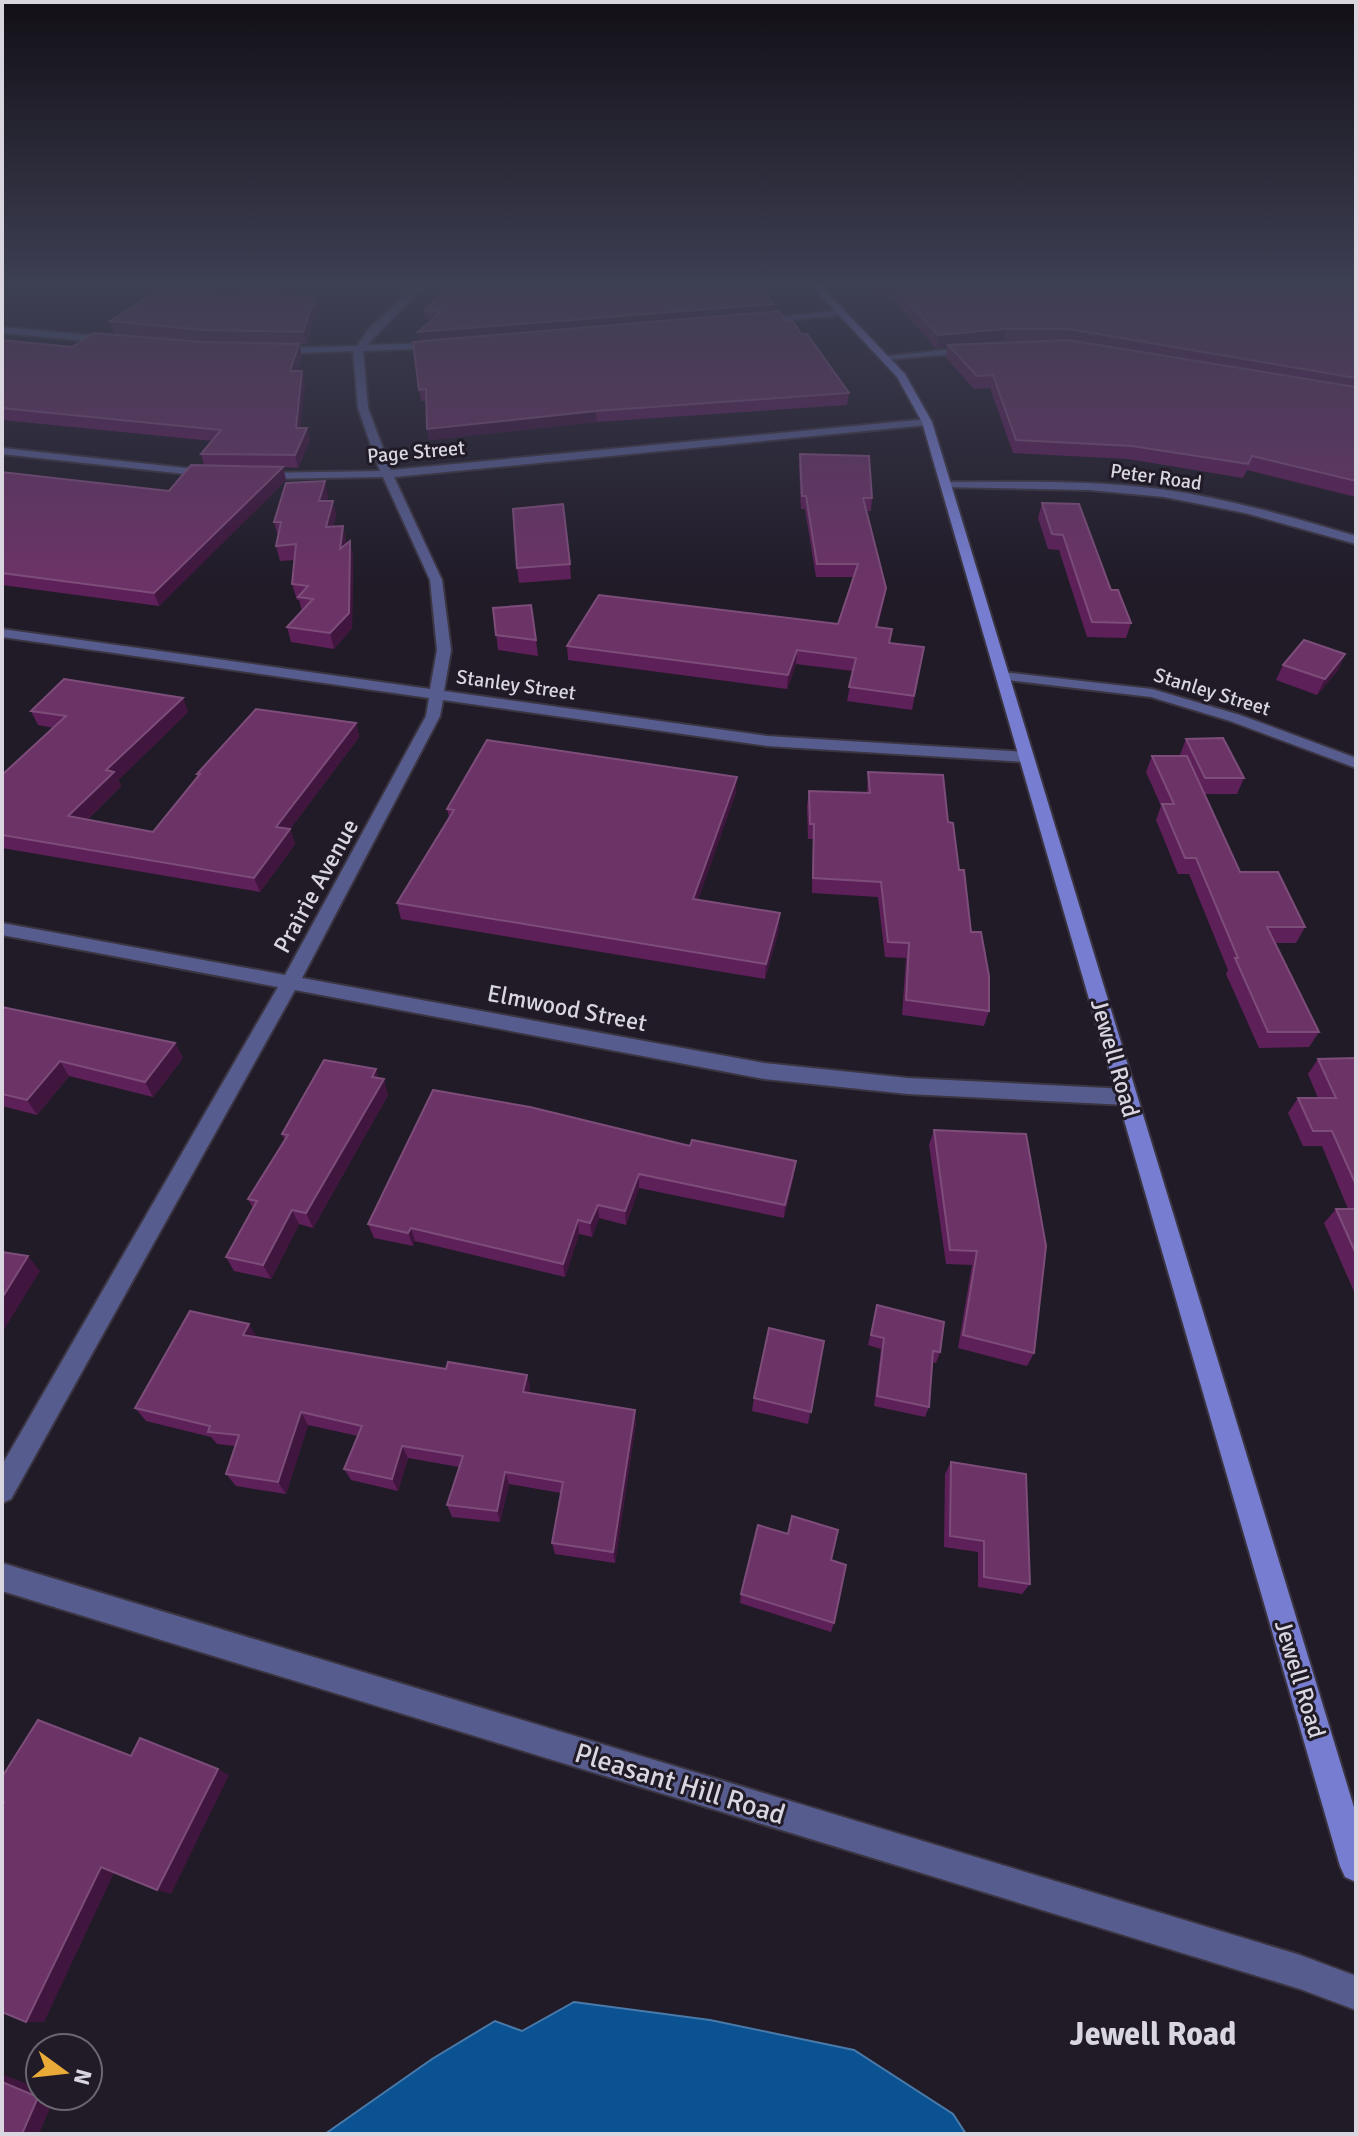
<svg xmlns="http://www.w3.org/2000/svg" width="1358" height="2136" font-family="Signika,sans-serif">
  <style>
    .water { fill: #0b5292; stroke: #497aa9; stroke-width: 2 }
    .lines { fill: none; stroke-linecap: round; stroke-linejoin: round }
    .street-casing { stroke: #3b3542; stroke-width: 4 }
    .secondary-casing { stroke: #3b3542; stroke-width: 4 }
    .street { fill: #575c8f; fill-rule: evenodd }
    .secondary { fill: #777ed1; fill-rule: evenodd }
    .wall { fill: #5e2059; fill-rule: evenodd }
    .shaded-wall { fill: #40163f }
    .building { fill: #6c3367; stroke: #7d4d7a; stroke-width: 2 }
    .labels { text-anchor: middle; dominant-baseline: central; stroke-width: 6; stroke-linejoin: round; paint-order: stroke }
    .far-street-label { font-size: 20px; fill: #dad6df; stroke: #211b28 }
    .street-label { font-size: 24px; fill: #dad6df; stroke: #211b28 }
    .near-street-label { font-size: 28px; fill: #dad6df; stroke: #211b28 }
    .near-neighbourhood-label { font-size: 32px; font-weight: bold; fill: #dad6df; stroke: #211b28 }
  </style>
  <rect width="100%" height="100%" fill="#211b28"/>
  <!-- water -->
  <path class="water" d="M574,2002L710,2020L854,2050L953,2114L966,2134H325L432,2059L495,2021L522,2031Z"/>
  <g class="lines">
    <!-- street casing -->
    <g class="street-casing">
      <g id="street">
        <path d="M417,284H426L367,345L438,343L441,348L363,351L368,408L391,470L927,419L932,422L927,425L394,477L442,580L451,650L444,691L767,736L1026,752L1034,757L1026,762L767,746L443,700L440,716L302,978L764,1063L908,1078L1127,1089L1134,1091L1137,1097L1134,1103L1127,1105L908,1094L764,1079L295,990L11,1499L2,1503V1465L278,987L2,935V923L285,975L426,716L429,698L2,637V629L430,689L437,650L430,580L383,477L261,479L255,476L261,473L380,471L358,408L353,351L274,354L269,351L274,348L357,346L367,331Z"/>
        <path d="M841,310L844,315L757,323L752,320Z"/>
        <path d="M2,327L111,337L116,340L111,343L2,333Z"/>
        <path d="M972,347L975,352L884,360L879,357Z"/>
        <path d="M2,448L213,471L219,474L213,477L2,454Z"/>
        <path d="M946,482C1017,482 1089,480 1160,489C1226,498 1292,517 1356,536V544L1245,513L1164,497L1089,490L942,487V483Z"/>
        <path d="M1003,672L1152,689L1240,715L1356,758V768L1230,721L1151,697L998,679L996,676Z"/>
        <path d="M2,1563L1300,1955L1356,1976V2010L1300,1989L2,1591Z"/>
      </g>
    </g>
    <!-- secondary casing -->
    <g class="secondary-casing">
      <path id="secondary" d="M810,284H819L905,374L932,422L1356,1814V1882L1345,1877L1340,1866L922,422L897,377Z"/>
    </g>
    <!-- street -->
    <use href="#street" class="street"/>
    <!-- secondary -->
    <use href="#secondary" class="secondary"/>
  </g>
  <!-- wall -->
  <g class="wall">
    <path d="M450,284H755L773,304L772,312L801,334L849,393L847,405L597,422L429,440L427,429L426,401H421L413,342L419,341L418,332L432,320L425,319L424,311L451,286Z"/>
    <path d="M869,284H1356V497L1247,470L1243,478L1128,459L1013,453L990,388L974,389L946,358L947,347L936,348L885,290L874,291ZM1004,341H1052L973,344Z"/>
    <path d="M226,297L315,298L317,310L306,344L206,342L114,334L110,321Z"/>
    <path d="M2,340L72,347L302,356L297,371L305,383L300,428L310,440L298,468L283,467L286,480L159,606L2,585V472L169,491L204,465L201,454L212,441L2,420Z"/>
    <path d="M800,454L872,498L871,511H867L886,588L878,627L890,643L924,647L912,710L847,701L853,671L796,664L787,689L568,660L567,646L838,624L853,577H816L805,509H801L799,467Z"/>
    <path d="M328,496L327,501H333L336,515L333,527L343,526L346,545L353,556L352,628L334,649L291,642L287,627L302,611L299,600H297L292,584L295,560L280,561L276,546L278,536L274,522Z"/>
    <path d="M1042,503L1111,590L1131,623L1126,638L1087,637L1059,550L1048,549L1038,518Z"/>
    <path d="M570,564L571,579L519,583L517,568Z"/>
    <path d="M493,608L536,640L538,656L498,650Z"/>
    <path d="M1345,654L1338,670L1317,695L1276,680L1283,665Z"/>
    <path d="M183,698L188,712L118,780L121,786L87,820L153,832L198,776L197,774L356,723L359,737L290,829L295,844L260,892L2,848V775L54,728L38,725L31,711Z"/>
    <path d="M1186,739L1244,778L1237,794H1205L1240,872L1305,927L1296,943H1275L1319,1032L1309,1047L1259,1048L1226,974L1228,970L1189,874H1178L1156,820L1161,806L1146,772L1152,756H1180V755Z"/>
    <path d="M868,772L948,822L959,870L989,1011L984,1026L902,1015L906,958L885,957L878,897L812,893L813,839H808L807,806L809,791L867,793Z"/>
    <path d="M736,792L698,899L779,929L765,979L401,919L397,903L449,817L447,809Z"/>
    <path d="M2,1007L175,1043L183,1058L153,1097L69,1076L37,1115L2,1106Z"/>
    <path d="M1356,1058V1296L1324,1223L1336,1209H1348L1322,1146H1303L1288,1113L1298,1098H1318L1308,1074L1318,1059Z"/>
    <path d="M378,1078L388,1095L313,1228L299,1224L271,1279L234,1271L226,1257L253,1208L248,1199L285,1141L282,1134Z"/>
    <path d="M433,1090L794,1175L784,1218L639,1188L626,1225L599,1218L592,1237L579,1234L565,1277L415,1241L413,1246L374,1238L368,1224Z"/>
    <path d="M934,1130L1034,1353L1027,1366L958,1348L972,1265L946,1264L929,1145Z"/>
    <path d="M877,1305L940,1352L936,1363L933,1362L929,1407L925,1417L874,1406L881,1349L868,1345Z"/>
    <path d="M257,1337L446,1369L527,1375L530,1388L529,1393L636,1422L615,1563L555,1554L552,1543L561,1493L509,1484L500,1522L452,1517L447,1505L459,1467L408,1458L398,1491L351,1480L344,1469L358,1436L308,1425L286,1494L236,1486L226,1474L235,1446L217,1444L211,1437L146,1421L135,1408Z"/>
    <path d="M824,1341L808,1424L752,1411L754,1398Z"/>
    <path d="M951,1462L1030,1584L1022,1594L978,1587V1552L944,1547L945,1474Z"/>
    <path d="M831,1560L834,1623L831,1632L740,1603L741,1594Z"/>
  </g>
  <!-- shaded-wall -->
  <g class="shaded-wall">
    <path d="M315,298L317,310L306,344L303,332Z"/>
    <path d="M773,304L772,312L419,341L418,332Z"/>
    <path d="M1006,329L1004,341L949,347L948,345L947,347L936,348L938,335Z"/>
    <path d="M299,344L302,356L293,383L290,371Z"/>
    <path d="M302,371L305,383L299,441L296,428Z"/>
    <path d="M596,411L597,422L429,440L427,429Z"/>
    <path d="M307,428L310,440L298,468L295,455Z"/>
    <path d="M283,467L286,480L159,606L154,593Z"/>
    <path d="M325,481L328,496L323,516L319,501Z"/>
    <path d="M333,501L336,515L329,542L326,527Z"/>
    <path d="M343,526L346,541L344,564L340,549Z"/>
    <path d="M350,541L353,556L352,628L334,649L330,633Z"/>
    <path d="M886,588L884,602L874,641L876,627Z"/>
    <path d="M797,650L796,664L787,689L788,675Z"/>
    <path d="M1345,654L1338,670L1317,695L1325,679Z"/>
    <path d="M183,698L188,712L118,780L121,786L75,831L68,816L106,770Z"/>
    <path d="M356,723L359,737L290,829L295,844L260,892L254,878L276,827Z"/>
    <path d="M737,777L736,792L693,914V899Z"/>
    <path d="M780,913L779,929L765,979L766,964Z"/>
    <path d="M175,1043L183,1058L153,1097L145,1082Z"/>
    <path d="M60,1061L69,1076L37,1115L27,1100Z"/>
    <path d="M376,1069L380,1084L384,1079L388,1095L313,1228L306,1213Z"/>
    <path d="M796,1161L794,1175L784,1218L785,1205Z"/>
    <path d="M639,1174V1188L626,1225L625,1211Z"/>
    <path d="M598,1205L599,1218L592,1237L590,1223Z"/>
    <path d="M292,1210L299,1224L271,1279L263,1265Z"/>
    <path d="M578,1220L579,1234L565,1277L563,1264Z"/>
    <path d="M411,1228L415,1241L413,1246L408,1233Z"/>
    <path d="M28,1256L40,1271L2,1333V1298Z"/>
    <path d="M249,1324L257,1337L243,1335Z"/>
    <path d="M527,1375L530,1388L526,1405L523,1392Z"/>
    <path d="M635,1410L636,1422L615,1563L613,1552Z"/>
    <path d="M301,1412L308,1425L286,1494L278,1482Z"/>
    <path d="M402,1446L408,1458L398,1491L392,1479Z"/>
    <path d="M505,1472L509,1484L500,1522L497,1511Z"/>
    <path d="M218,1769L229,1775L171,1894L157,1890Z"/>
    <path d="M101,1867L115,1871L44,2022H26Z"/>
    <path d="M2,2074L40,2089V2096H55L39,2134H22L2,2082Z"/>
  </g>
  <!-- building -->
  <g class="building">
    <path d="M452,284H755L756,286L761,285L773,304L418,332L441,312L424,311Z"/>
    <path d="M892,284H1356V378L1068,329H1006L938,335Z"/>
    <path d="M159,290L226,297L252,294L315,298L303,332L203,330L110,321Z"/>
    <path d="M779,311L785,321L792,320L801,334H807L849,393L596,411L427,429L426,389L419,390L413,342Z"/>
    <path d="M94,333L203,342L299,344L290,371H302L296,428H307L295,455L201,454L221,430L2,408V340L72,347Z"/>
    <path d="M1068,340L1356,387V481L1252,456L1248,464L1132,446L1016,440L993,375L977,376L948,345Z"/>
    <path d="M800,454L869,456L872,498H863L886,588L876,627L892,629L889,643L924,647L914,696L849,687L856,658L797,650L788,675L567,646L599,595L838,624L858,564H817L806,496H802Z"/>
    <path d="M191,465L283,467L154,593L2,573V472L169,491Z"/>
    <path d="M325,481L319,501H333L326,527L343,526L340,549L350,541L349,613L330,633L287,627L313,599L298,597L308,586L292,584L296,544L276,546L281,522H274L286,483Z"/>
    <path d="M1042,503L1079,504L1111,590H1118L1131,623L1092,622L1063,535L1052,534Z"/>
    <path d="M563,504L570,564L517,568L513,509Z"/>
    <path d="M531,605L536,640L496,635L493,608Z"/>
    <path d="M1304,640L1345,654L1325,679L1283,665Z"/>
    <path d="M64,679L183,698L106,770L114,772L68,816L153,832L200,774H197L256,709L356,723L276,827L290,829L254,878L2,835V775L66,716L31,711Z"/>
    <path d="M1223,738L1244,778H1205L1186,739Z"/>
    <path d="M487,740L737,777L693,899L780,913L766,964L397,903L454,810L447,809Z"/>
    <path d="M1152,756H1187L1240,872H1278L1305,927H1267L1319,1032H1268L1235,958H1238L1196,858H1185L1162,804H1174Z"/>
    <path d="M868,772L943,775L948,822L953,823L959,870H964L971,932H981L989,976V1011L906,1000L909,943L888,942L881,882L813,878L814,824H810L809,791L870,793Z"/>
    <path d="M2,1007L175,1043L145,1082L60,1061L27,1100L2,1094Z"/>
    <path d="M1356,1058V1185L1332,1131H1313L1298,1098H1336L1318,1059Z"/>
    <path d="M324,1060L376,1069L372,1077L384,1079L306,1213L292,1210L263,1265L226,1257L257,1201L248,1199L288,1135L282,1134Z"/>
    <path d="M433,1090L530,1107L690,1146L692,1140L796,1161L785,1205L639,1174L625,1211L598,1205L590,1223L578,1220L563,1264L411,1228L408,1233L368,1224Z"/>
    <path d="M934,1130L1026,1134L1046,1246L1034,1353L963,1335L977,1251L950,1250Z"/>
    <path d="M1336,1209H1356V1254Z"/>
    <path d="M2,1252L28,1256L2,1298Z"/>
    <path d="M877,1305L944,1322L940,1352L933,1351L929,1407L877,1396L884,1338L871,1335Z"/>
    <path d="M190,1311L249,1324L243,1335L446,1369L448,1362L527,1375L523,1392L635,1410L613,1552L552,1543L563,1482L505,1472L497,1511L447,1505L463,1456L402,1446L392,1479L344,1469L362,1426L301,1412L278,1482L226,1474L239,1435L208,1432L210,1426L135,1408Z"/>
    <path d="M769,1328L824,1341L811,1412L754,1398Z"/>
    <path d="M951,1462L1026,1474L1030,1584L984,1577V1541L950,1536Z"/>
    <path d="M792,1516L838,1530L831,1560L846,1565L834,1623L741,1594L758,1525L788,1534Z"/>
    <path d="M38,1720L131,1756L140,1738L218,1769L157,1890L101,1867L26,2022L2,2012V1806L4,1802L2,1801V1777Z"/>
    <path d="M2,2082L38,2097L22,2134H2Z"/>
  </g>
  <!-- sky -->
  <linearGradient id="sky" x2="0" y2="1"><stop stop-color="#120f16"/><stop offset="0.49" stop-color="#3d3f53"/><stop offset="1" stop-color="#3d3f53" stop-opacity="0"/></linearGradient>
  <rect width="1358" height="583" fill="url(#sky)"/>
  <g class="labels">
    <!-- far-street labels -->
    <g class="far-street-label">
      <text transform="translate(416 452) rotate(-5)">Page Street</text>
      <text transform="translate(1156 477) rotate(8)">Peter Road</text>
      <text transform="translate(516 685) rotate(8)">Stanley Street</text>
      <text transform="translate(1212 692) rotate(17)">Stanley Street</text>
    </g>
    <!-- street labels -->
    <g class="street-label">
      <text transform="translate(316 886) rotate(-61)">Prairie Avenue</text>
      <text transform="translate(567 1008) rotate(11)">Elmwood Street</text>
      <text transform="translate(1115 1058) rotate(74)">Jewell Road</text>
      <text transform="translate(1300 1679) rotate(73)">Jewell Road</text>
    </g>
    <!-- near-street labels -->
    <g class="near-street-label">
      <text transform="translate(680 1784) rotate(17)">Pleasant Hill Road</text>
    </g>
    <!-- near-neighbourhood labels -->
    <g class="near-neighbourhood-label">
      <text x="1153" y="2034">Jewell Road</text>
    </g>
  </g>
  <!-- border -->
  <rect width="1358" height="2136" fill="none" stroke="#dad6df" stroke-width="8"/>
  <!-- north arrow -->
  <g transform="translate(64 2072) rotate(105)"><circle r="38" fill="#211b28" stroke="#6b6671" stroke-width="2"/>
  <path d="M0-6L14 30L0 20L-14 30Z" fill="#eaaa38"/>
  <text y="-12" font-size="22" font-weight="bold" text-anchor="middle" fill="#dad6df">N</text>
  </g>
</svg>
